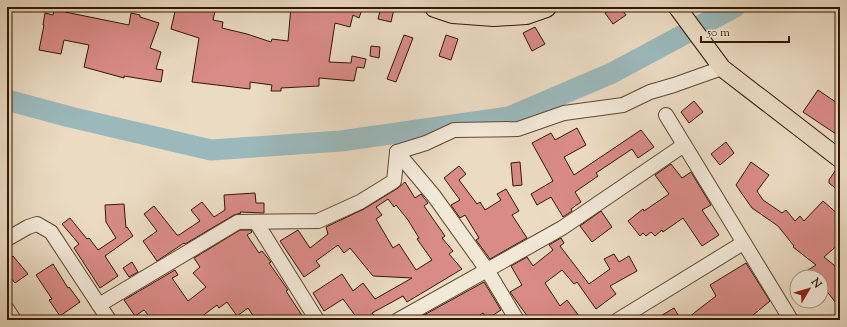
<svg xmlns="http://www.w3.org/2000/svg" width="847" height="327" font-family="'Sorts Mill Goudy',serif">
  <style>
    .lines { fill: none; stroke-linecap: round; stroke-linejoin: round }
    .river { stroke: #9bb9bc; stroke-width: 21 }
    .building { fill: #d98b87; stroke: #321700; fill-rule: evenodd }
    .minor-casing { stroke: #604831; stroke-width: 16 }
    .major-casing { stroke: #321700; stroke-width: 19 }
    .highway-casing { stroke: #321700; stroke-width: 22 }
    .minor { stroke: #f2e8d8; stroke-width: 14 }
    .major { stroke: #ebdbc3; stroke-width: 17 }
    .highway { stroke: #ebdbc3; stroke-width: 20 }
  </style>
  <rect width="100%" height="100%" fill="#ebdbc3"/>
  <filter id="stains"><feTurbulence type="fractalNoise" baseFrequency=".005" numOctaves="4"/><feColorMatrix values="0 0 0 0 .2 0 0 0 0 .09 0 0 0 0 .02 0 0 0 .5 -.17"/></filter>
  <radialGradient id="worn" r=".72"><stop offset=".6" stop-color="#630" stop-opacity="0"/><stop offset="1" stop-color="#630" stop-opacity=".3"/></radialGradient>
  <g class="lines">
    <!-- river -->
    <path class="river" d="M7,100L70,117L211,150L341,141L509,117L612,73L735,7"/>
  </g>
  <!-- building -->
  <g class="building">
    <path d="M55,7H66L65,12L129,25L131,13L140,15V17L159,23L150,48L161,52L156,69L163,70L161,82L124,76V78L84,67L89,45L64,40L61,54L39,50L44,25H43L45,13L53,15Z"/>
    <path d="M176,7H216L213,20L223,22L222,28L247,34L271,42L272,39L288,41L291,7H363L359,18L353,15L350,27L335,23L329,62L351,63L352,56L366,59L364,68L357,67L354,81L319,78V86L281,88V91H271L272,85L250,82V89L192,82L199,38L171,29Z"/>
    <path d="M381,7L394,9L391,22L378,19Z"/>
    <path d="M614,7H620L626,15L613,24L605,13Z"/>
    <path d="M535,27L545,44L532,51L523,33Z"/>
    <path d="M404,35L413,38L396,82L387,79Z"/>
    <path d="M446,35L458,39L451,60L439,56Z"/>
    <path d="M371,46L380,47L379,58L370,56Z"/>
    <path d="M818,90L840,105V128L836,134L803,112Z"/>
    <path d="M694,101L703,112L689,123L681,112Z"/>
    <path d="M577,128L586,145L564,157L574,175L641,130L654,147L638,158L632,149L596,173L598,176L575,192L581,202L571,209L572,211L563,217L551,197L537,205L531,194L553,181L532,143L551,133L555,140Z"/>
    <path d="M726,142L734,153L720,165L711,154Z"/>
    <path d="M520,162L522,185L513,186L511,163Z"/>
    <path d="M751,162L769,175L757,191L763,200L782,213L786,210L795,221L800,216L804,221L823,201L840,216V243L824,257L840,270V283L836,288L840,293V308L825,289L821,291V277H797L816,265L793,247L794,246L778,226L752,208L740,191L736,185Z"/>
    <path d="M671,164L682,178L691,172L711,205L702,210L719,235L702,246L683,218L663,232L662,230L655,236L651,232L646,236L643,233L640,236L628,221L643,209L644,211L669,194L655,175Z"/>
    <path d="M459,166L466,174L459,180L477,204L480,202L485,210L501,200L497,194L506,189L519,211L512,215L527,238L490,259L476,240L479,238L465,215L460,218L451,205L460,200L444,178Z"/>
    <path d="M837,168L840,169V192L829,183V180Z"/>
    <path d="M405,182L415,198L421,194L428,203L424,206L445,236L442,238L453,251L449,254L462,269L407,302L403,296L372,313L377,320H366L362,315L357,318L343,299L324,311L313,293L342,274L353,291L363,283L375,299L412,278L373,276L350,248L344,253L338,245L316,261L320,266L304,277L280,241L298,230L310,248L328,234L326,227L364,209L398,188ZM388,199L394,207L396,205L408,220L419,238L417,239L432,260L416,270L399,244L393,248L376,219L382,215L376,207Z"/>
    <path d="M255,193L256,203H264V213L240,212L241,213L234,215L185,244L184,243L157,261L143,241L157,231L144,214L154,206L177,235H179L200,221L191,210L202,202L214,217L225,210L224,195Z"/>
    <path d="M124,204L126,228L127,227L133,236L105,256L118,276L100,288L74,248L79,244L62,224L70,218L87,239L89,238L98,250L116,238L106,222L105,205Z"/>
    <path d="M601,211L612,227L592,242L580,226Z"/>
    <path d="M240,230H251L252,232L247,235L259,253L262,251L271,262L269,263L288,290L286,291L305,320H256L248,308L237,316L227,302L219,308L217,305L197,320H152L144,310L135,316L124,300L175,270L178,275L172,278L188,301L206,287L193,273L200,267L194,258Z"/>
    <path d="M561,238L564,243L560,246L589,284L610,269L604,259L614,254L619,262L629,256L637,271L610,286L616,294L596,309L577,282L574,284L562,270L545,283L560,306L567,300L582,320H530L510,292L522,285L511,266L527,257L533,266L553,250L549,245Z"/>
    <path d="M13,256L28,274L15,283L7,273V261Z"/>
    <path d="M132,262L138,272L129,277L123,268Z"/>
    <path d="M746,263L770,301L747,320H685L716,296L710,285Z"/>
    <path d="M53,264L68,288L69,287L80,302L60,316L49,300L52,299L36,275Z"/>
    <path d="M484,282L501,310L487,319L483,313L473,320H415Z"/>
    <path d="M674,308L681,320H654Z"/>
  </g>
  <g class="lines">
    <!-- minor casing -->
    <g class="minor-casing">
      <g id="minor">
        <path d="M666,115L791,320"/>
        <path d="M397,152L426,143L454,130L518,129L564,113L623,105L650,92L674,85L722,68"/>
        <path d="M397,152L434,196L487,270L517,320"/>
        <path d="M256,222L317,320"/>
        <path d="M7,239L28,227L37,224L51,232L109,320"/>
        <path d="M99,305L238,222L318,221L360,202L394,181L397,152"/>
        <path d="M7,309L14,320"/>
        <path d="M398,320L562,228L684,145"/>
        <path d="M618,320L743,243"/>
      </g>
    </g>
    <!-- major casing -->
    <g class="major-casing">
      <path id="major" d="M677,7L722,68L840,159"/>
    </g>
    <!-- highway casing -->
    <g class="highway-casing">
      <path id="highway" d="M435,7L453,13L494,16L526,14L546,7"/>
    </g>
    <!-- minor -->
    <use href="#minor" class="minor"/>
    <!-- major -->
    <use href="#major" class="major"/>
    <!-- highway -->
    <use href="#highway" class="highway"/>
  </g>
  <!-- margin -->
  <rect width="847" height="327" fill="none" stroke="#ebdbc3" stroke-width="24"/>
  <rect x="8" y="8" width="831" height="311" fill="none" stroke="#321700" stroke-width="2"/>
  <rect x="12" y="12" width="823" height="303" fill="none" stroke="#321700"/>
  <!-- north arrow -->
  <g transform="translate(809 289) rotate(52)"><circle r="19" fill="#f2e8d8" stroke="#a59482"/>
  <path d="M0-3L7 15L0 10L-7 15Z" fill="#8f2418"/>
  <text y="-6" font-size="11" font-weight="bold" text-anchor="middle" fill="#321700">N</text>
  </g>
  <!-- scale -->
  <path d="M701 36v6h88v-6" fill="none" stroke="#321700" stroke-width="2"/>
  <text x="707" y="36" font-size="12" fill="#321700" stroke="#f2e8d8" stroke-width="3" paint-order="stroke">50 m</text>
  <rect width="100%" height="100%" filter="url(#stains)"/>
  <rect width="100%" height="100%" fill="url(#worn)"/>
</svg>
